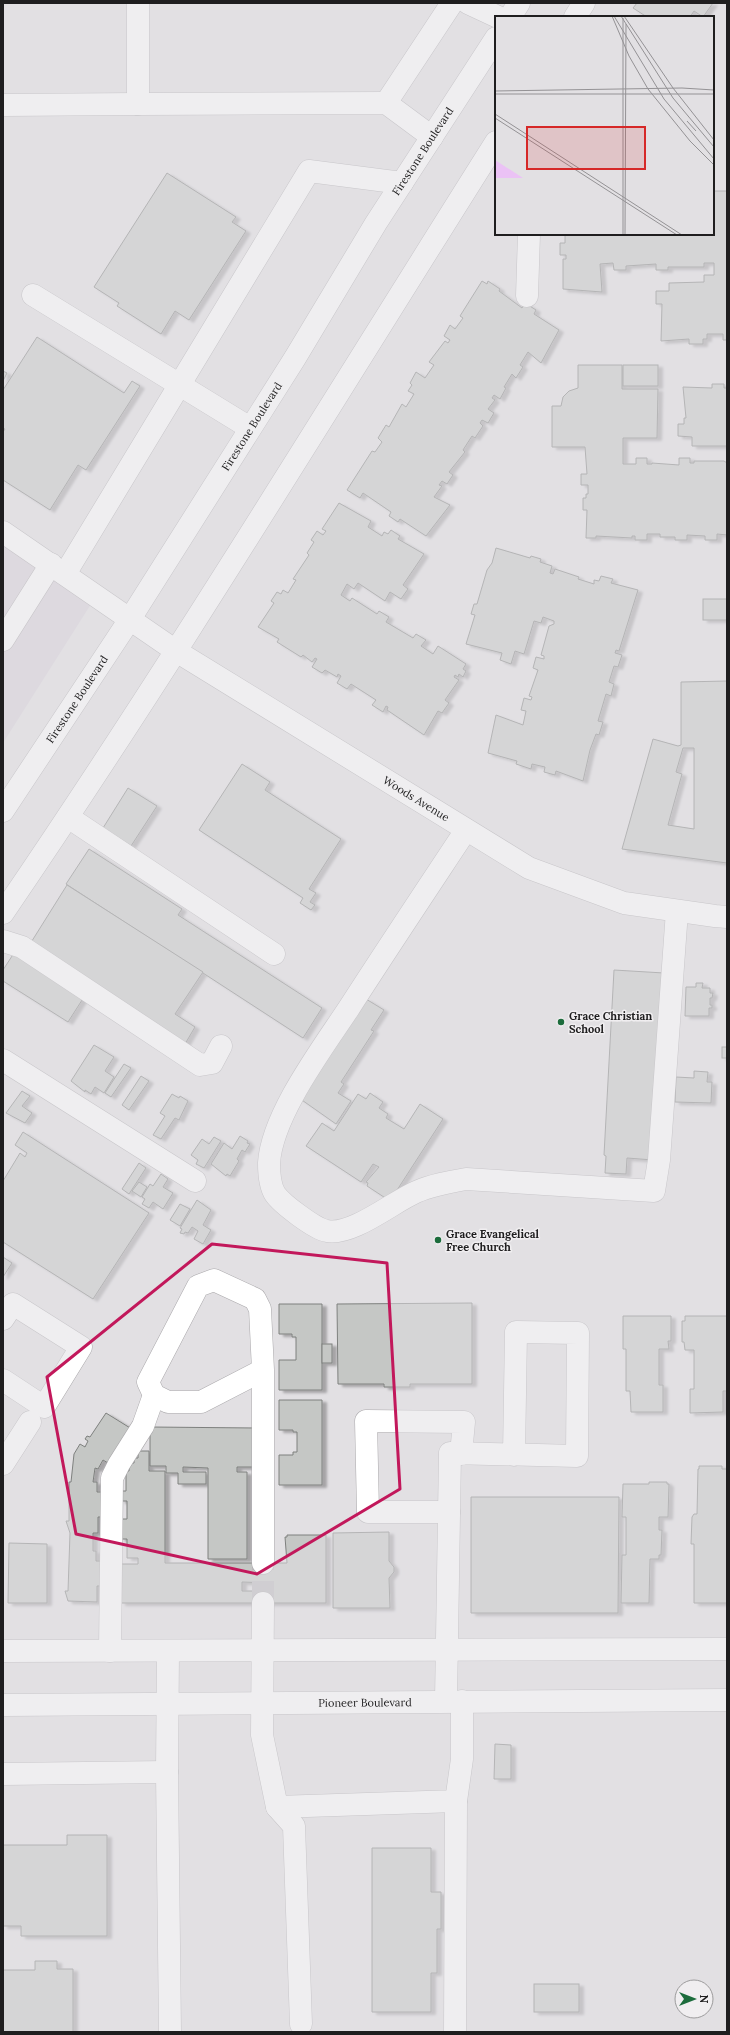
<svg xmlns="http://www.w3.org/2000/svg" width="730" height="2035" font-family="Lora,serif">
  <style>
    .built { fill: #d8d1da }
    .building { fill: #c5c7c5; stroke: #7e807e; fill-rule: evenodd; filter: url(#shadow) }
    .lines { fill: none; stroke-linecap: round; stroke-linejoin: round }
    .minor-tunnel { stroke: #bbb9bc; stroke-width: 22; stroke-dasharray: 22 11; stroke-linecap: butt }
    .minor-casing { stroke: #aaa8ab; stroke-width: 23 }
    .major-casing { stroke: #aaa8ab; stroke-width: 23 }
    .minor { stroke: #fff; stroke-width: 22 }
    .major { stroke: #fff; stroke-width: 22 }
    .marked { fill: none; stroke: #c2185b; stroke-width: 3; stroke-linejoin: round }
    .poi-dot { fill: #1c6c3c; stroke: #f0eef0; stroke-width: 1.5 }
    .labels { text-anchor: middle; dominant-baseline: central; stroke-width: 3; stroke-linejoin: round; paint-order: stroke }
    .street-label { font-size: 11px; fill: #1f1e1f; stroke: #f0eef0 }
    .poi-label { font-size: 11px; font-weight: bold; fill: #1f1e1f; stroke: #f0eef0; text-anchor: start }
    .inset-road { fill: none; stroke: #949295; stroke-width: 1 }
    .view { fill: #d62828; fill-opacity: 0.15; stroke: #d62828; stroke-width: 2 }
    .inset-edge { fill: none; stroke: #1f1e1f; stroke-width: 2 }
  </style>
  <defs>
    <filter id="shadow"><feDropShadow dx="4.5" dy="2.5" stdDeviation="1" flood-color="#0004"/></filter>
  </defs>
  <rect width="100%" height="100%" fill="#e2e0e3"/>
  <!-- built -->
  <path class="built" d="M3,543L93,601L3,743Z"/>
  <!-- building -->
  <g class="building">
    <path d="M637,3H713L703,17L694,11L690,17H647L633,8Z"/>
    <path d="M167,173L236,217L232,222L246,231L189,320L175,311L161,334L117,306L119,303L94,287Z"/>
    <path d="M713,191H727V340H723V334H707V339H703V344H689V339L661,341L662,304H656V291H669V283L704,282V275H714V263H704V267H668V270H656V264L626,266V270H614L613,263L600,264L602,292L563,289V259H566V255H560V243H565V234H713Z"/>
    <path d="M482,281L487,284L488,281L500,289L499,291L522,308L525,303L536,310L534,314L559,330L541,363L528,352L520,365L523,367L516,378L512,374L504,387L506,388L500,399L494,395L492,398L495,400L488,409L494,413L488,423L482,420L480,423L483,426L475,438L472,436L463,450L465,452L449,472L453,475L447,484L442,481L439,485L442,486L434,497L450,505L426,536L400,519L398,522L389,516L391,512L363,493L360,498L347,490L372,451L375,452L382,442L378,438L386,425L389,427L402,404L406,407L414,394L408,391L412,385L410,383L416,372L425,378L434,365L429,362L445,341L448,343L450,340L444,336L450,325L455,329L463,318L460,316Z"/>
    <path d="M37,337L124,393L132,381L140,386L86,470L78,465L50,510L3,480V432L5,429L3,428V390Z"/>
    <path d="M578,365H622V389H658L657,438H623V464H636V458H647V464H652V463L679,465V458H690V463H694V461H724L727,463V535L717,534V540H705V536L687,535V540H675V537H660V534H647V540H635V536H632V538L596,536V538H586L587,510H583V498H586V494H588V485H581V474H587L585,447H552V406H561L563,397L569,391L578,388Z"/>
    <rect x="623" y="365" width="35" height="21"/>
    <path d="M3,371L7,373L3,381Z"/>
    <path d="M712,384H724V388H727V446H692V437L678,436V424H684V418H686L683,387L712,388Z"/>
    <path d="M339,503L371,521L368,527L382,536L384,532L388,534L391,530L400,536L398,539L424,554L403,585L408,589L401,599L390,592L385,601L358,583L354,589L347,584L341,595L350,601L352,598L377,614L379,611L389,617L386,622L413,638L416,634L426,640L421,646L433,654L438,646L466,664L463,669L466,671L463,677L459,674L458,677L455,675L454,677L459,680L445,700L449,703L442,713L438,711L424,735L387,710L388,707L386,706L383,712L372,705L376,700L351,684L347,689L337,683L341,676L338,674L337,677L325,670L322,673L312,667L317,659L315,658L312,662L303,655L301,657L277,642L279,639L258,627L274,603L271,601L277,592L281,594L283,590L288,593L296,580L293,579L309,555L307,553L314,542L311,540L317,531L323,535L326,531L322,529Z"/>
    <path d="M496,548L530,558L531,556L541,559L540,562L552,566L550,573L553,574L555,569L579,577L578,579L594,584V580L599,581L601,576L613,579L611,583L638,590L619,651L616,650L615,653L622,655L618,667L614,666L609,682L614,684L611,696L606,694L598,721L603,722L599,735L596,734L590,750L583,781L556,771L555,775L544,772L545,767L532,764L531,769L516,764L517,761L488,753L496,715L523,725L526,711L521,710L524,698L531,700L532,697L529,696L538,670L533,668L536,657L544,659V656L541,655L549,626L554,624V621L543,617L541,623L534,621L524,654L515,651L511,664L500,660L502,653L466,644L475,615L471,614L474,604H477L487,570L492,563Z"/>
    <rect x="703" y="599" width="24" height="21"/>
    <path d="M727,681V863L622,849L653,739L678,746L681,745V682ZM683,748H694V829L668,825L682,774L676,772Z"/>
    <path d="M242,764L270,782L265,790L341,839L309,889L316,893L310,902L315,905L311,910L300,903L303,898L199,830Z"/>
    <path d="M128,788L157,806L131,846L103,828Z"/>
    <path d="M89,849L182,909L178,915L322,1008L303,1038L66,884Z"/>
    <path d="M67,885L203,972L175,1014L195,1027L185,1044L30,944Z"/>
    <path d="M14,953L84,997L68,1022L3,981V970Z"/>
    <path d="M614,970L664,973L653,1160L627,1158L626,1174L605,1173L606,1156L604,1155Z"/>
    <path d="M696,983H703L702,988H710V993H713L712,998H710V1005H712V1008H709V1016H685L686,987H696Z"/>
    <path d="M366,999L384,1010L371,1030L374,1031L341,1082L344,1084L338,1093L351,1101L336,1124L299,1098Z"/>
    <path d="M94,1045L114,1057L105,1071L114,1077L104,1093L95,1087L91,1094L85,1090V1092L71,1081Z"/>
    <rect x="722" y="1047" width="5" height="11"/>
    <path d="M124,1064L131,1068L111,1097L105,1093Z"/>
    <path d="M694,1071L708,1072L707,1082H712L711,1103L675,1102L676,1077L694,1078Z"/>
    <path d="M141,1076L149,1081L129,1110L122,1105Z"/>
    <path d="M22,1091L30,1096L22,1106L32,1113L25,1123L6,1113Z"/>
    <path d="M370,1093L383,1102L379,1108L388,1114L386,1118L404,1129L420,1104L443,1119L390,1201L367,1186L368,1183L366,1182L379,1167L373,1164L361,1182L306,1146L322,1123L334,1131L358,1094L366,1099Z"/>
    <path d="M172,1094L179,1098L180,1096L188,1101L179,1120L175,1118L161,1139L153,1135L165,1116L160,1113Z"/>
    <path d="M23,1132L149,1213L93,1299L3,1242V1181L20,1153L25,1157L27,1153L15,1145Z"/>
    <path d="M240,1136L248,1141L247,1143L250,1144L245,1152L242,1150L237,1159L239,1161L230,1176L227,1174L226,1176L211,1164L224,1143L232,1149Z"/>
    <path d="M214,1137L221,1141L204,1168L196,1164L198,1160L191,1155L202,1139L209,1144Z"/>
    <path d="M139,1163L146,1168L129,1194L122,1189Z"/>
    <path d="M161,1174L168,1179L163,1187L173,1193L163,1209L153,1202L149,1208L142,1204L145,1199L142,1197L150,1184L153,1186Z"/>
    <path d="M139,1182L147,1187L141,1197L132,1191Z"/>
    <path d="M197,1200L211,1210L203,1225L211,1230L203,1244L194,1239L198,1231L192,1227L188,1233L185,1232L184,1234L180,1233L182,1229L180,1228Z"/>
    <path d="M180,1204L190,1209L180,1226L170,1220Z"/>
    <path d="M3,1257L12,1263L3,1277Z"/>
    <path d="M472,1303V1384H410V1387H384V1384H338L337,1304Z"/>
    <path d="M279,1304H322V1390H279V1360H296V1337H292V1334H279Z"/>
    <path d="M623,1316H671V1341H668L669,1349H659V1385H663V1412H631L630,1391H626V1349H623Z"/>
    <path d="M685,1316H727V1391H723V1412L690,1413V1389H694V1350H685L684,1342H682V1321H685Z"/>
    <rect x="322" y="1344" width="10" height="19"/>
    <path d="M279,1400H322V1485H279V1455H293V1452H297V1432H293V1430H279Z"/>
    <path d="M106,1413L135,1431L108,1463L103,1460L98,1469L95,1468L93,1482H97V1492H103V1517H98V1533H93V1551H96V1561H103V1586H97V1602L68,1601L65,1591H68L70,1533L66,1521H69V1482H71L74,1454L80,1444L85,1447L88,1441L85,1439L87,1436L90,1437Z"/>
    <path d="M150,1427L256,1428V1467H237V1472H247V1559H208V1468L183,1467V1472H206V1484H178V1473H166V1466H150Z"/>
    <path d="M138,1451H149V1471H165V1563H287L285,1537H287V1535H326V1603H121V1564H138V1558H127V1539H121V1519H127V1501H121V1491H126V1471H129V1463H134V1458H138ZM242,1582L271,1583V1591H242Z"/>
    <path d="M699,1466H722V1469H727V1603H694V1544H691L692,1517L694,1514H697L698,1469H699Z"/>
    <path d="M649,1482H667V1484H669L668,1517H659V1530H662L661,1555H659V1559H650L649,1603H621L622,1555H626V1517H622L623,1484H649Z"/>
    <path d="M471,1497H619L618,1613H471Z"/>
    <path d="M389,1532V1561L394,1567V1572L389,1578L390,1608H333V1533Z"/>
    <path d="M9,1543L47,1544V1603H8Z"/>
    <path d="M495,1744L511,1745V1779H494Z"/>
    <path d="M67,1835H107V1936H21V1926H3V1845H67Z"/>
    <path d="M372,1848H431V1892H441V1929H437V1973H431V2012H372Z"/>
    <path d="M35,1961H57V1969H73V2032H3V1970H35Z"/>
    <rect x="534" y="1984" width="45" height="28"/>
  </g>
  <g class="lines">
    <!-- minor-tunnel -->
    <path class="minor-tunnel" d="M263,1603V1563"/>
    <!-- minor casing -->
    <g class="minor-casing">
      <g id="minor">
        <path d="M138,3V104L386,103L432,137"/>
        <path d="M468,3L498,17"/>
        <path d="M386,103L452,3"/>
        <path d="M3,105L138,104"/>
        <path d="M33,295L250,428"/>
        <path d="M527,296L529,234"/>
        <path id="s1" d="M3,532L176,651L529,868L624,903L715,916L727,917"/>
        <path d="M65,574L309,171L402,183"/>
        <path d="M3,640L51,564"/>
        <path d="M68,817L274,954"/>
        <path d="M466,830C427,889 387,949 349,1008C322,1049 272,1115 269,1163C269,1172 270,1186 275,1194C282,1204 315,1229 327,1231C352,1236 393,1202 416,1192C432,1185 449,1182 466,1179L654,1191L659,1160L677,911"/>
        <path d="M3,941L22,947L200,1065L212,1063L221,1046"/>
        <path d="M3,1060L195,1181"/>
        <path d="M3,1319L13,1304L81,1347L44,1407L3,1380"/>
        <path d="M263,1370L201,1402H168L154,1395L148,1382L198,1286L214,1280L255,1299L260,1309L263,1370V1563"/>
        <path d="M3,1464L30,1422"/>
        <path d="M449,1512H368L366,1421L464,1422L461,1454"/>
        <path d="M263,1603L262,1735L277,1807L456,1801L462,1759V1701"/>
        <path d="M110,1651L112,1478L119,1464L143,1426L154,1395"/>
        <path d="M168,1651L167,1772L170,2032"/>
        <path d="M446,1701L450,1453L577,1456L578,1333L516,1332L514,1455"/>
        <path d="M3,1774L167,1772"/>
        <path d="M277,1807L294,1826L301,2024"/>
        <path d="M455,2032L456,1801"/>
      </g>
    </g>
    <!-- major casing -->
    <g class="major-casing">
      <g id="major">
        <path d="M510,17L519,3"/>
        <path d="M575,17L584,3"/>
        <path id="s2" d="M3,811L130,619L295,358L376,223L496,38"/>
        <path d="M3,913C175,661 333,400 496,142"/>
        <path d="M3,1651L727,1649"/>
        <path id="s3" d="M3,1705L727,1700"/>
      </g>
    </g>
    <!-- minor -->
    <use href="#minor" class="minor"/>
    <!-- major -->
    <use href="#major" class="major"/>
  </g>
  <!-- marked area -->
  <path d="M0 0H730V2035H0ZM212,1244L387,1263L400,1489L257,1574L76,1534L47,1377Z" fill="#e2e0e3" fill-opacity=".55" fill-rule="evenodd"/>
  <path class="marked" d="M212,1244L387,1263L400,1489L257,1574L76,1534L47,1377Z"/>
  <!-- markers -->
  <g class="poi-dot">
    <circle cx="561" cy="1022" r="4"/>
    <circle cx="438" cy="1240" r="4"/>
  </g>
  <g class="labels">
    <!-- street labels -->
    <g class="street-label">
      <text stroke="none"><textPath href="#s2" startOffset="782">Firestone Boulevard</textPath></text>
      <text stroke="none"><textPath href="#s2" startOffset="458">Firestone Boulevard</textPath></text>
      <text stroke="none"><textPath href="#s2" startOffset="134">Firestone Boulevard</textPath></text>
      <text stroke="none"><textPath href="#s1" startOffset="492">Woods Avenue</textPath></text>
      <text stroke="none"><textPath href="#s3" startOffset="362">Pioneer Boulevard</textPath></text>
    </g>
    <!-- poi labels -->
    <g class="poi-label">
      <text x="569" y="1016">Grace Christian<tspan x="569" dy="13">School</tspan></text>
      <text x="446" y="1234">Grace Evangelical<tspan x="446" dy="13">Free Church</tspan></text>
    </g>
  </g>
  <!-- overview -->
  <g transform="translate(495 16)">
    <rect width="219" height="219" fill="#e2e0e3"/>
    <path d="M0,144L28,162H0Z" fill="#ebc2f5"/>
    <path class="inset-road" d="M117,0L134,40L153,73M119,0L169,83L219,143M126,0L178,82L219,131M129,0L178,72M178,72L219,124M153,73L195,125L219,149M0,75L187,72L219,74M0,78H219M0,98L187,219M0,102L182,219M192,105L201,115M128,219V2M130,219L131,8"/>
    <path class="view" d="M32,111H150V153H32Z"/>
    <rect width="219" height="219" class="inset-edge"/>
  </g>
  <!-- border -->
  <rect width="730" height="2035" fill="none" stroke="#1f1e1f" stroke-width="8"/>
  <!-- north arrow -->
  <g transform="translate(694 1999) rotate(90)"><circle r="19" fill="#f0eef0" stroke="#9c9b9c"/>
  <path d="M0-3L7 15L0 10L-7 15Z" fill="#1c6c3c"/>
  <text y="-6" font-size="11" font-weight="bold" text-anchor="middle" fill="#1f1e1f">N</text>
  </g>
</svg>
